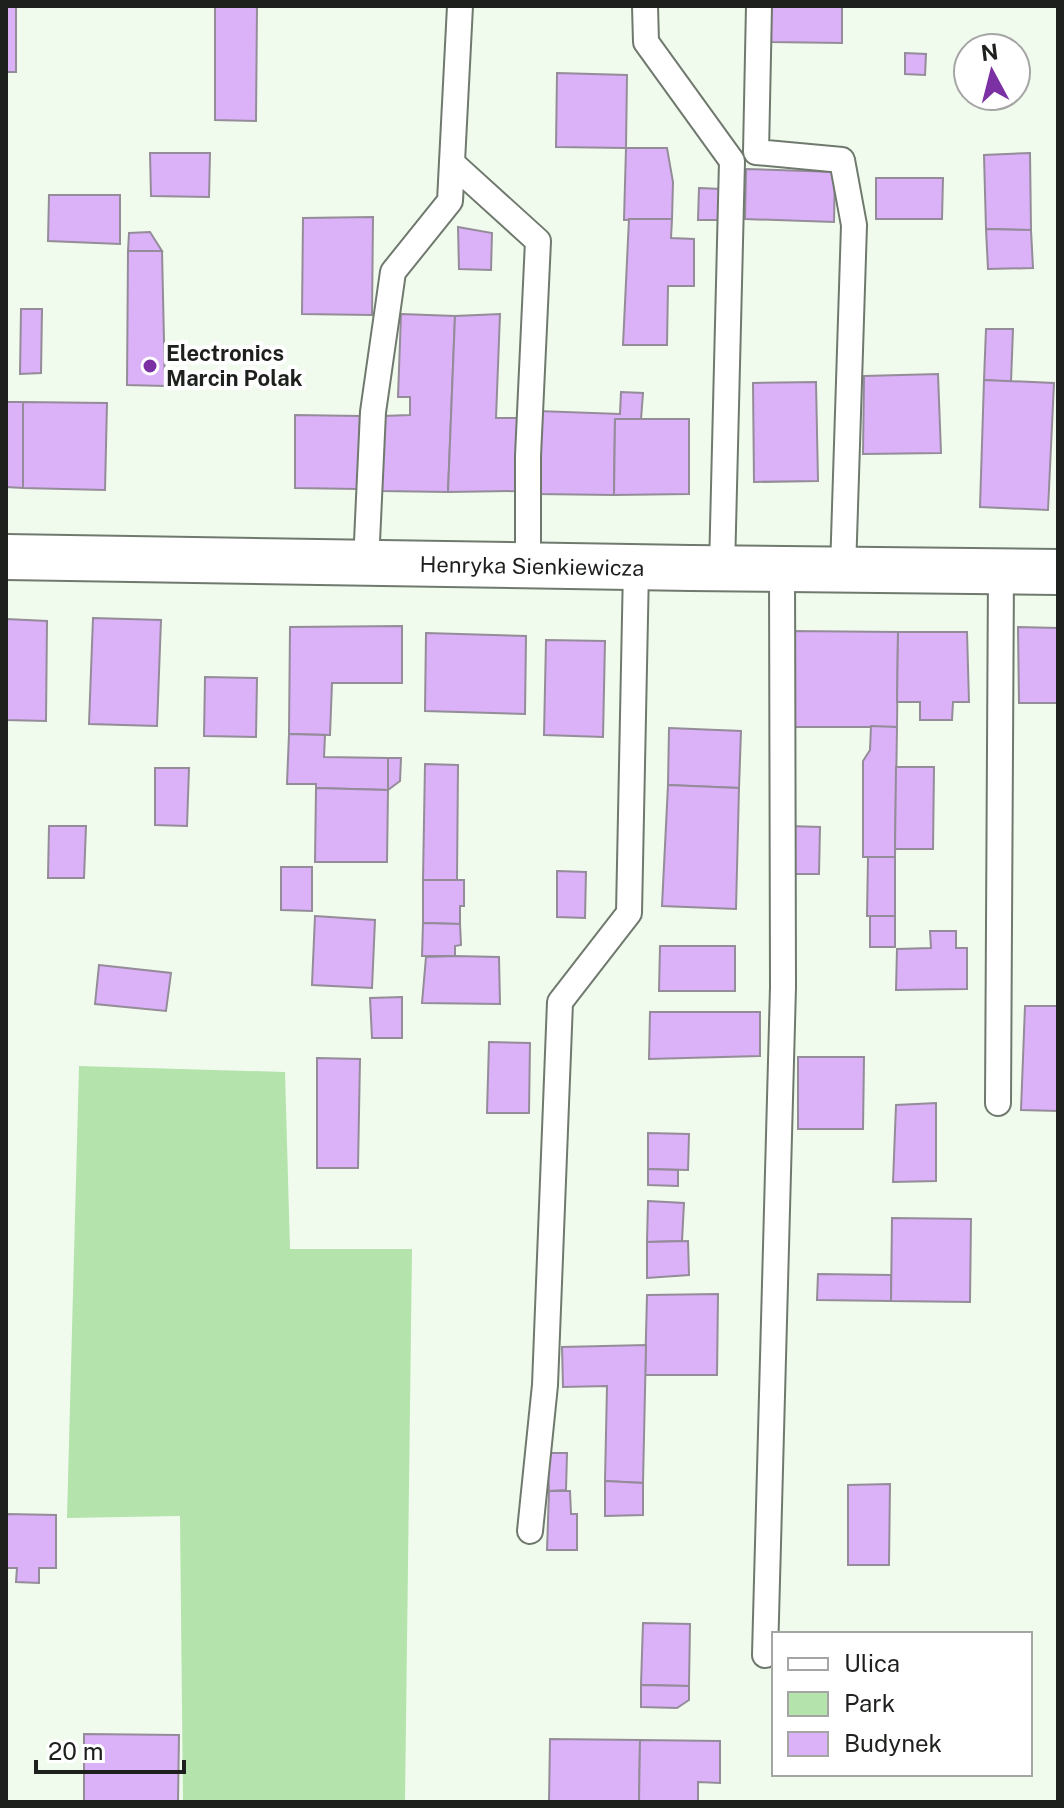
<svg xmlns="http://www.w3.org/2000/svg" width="1064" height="1808" font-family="'Public Sans',sans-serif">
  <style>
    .green { fill: #b4e3ac }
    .building { fill: #dbb1f8; stroke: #948c99; stroke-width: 2 }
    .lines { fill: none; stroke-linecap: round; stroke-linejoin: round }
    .lane-casing { stroke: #70796e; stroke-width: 28 }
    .secondary-casing { stroke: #70796e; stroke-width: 48 }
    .lane { stroke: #fff; stroke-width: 24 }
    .secondary { stroke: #fff; stroke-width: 44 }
    .poi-dot { fill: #7b31a3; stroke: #fff; stroke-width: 3 }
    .labels { text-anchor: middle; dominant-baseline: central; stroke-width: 8; stroke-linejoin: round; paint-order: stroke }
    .poi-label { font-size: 22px; font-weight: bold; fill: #1d201c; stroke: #fff; text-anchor: start }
    .street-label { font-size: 22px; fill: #1d201c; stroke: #fff }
  </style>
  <rect width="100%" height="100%" fill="#f0fbee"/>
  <!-- green -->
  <path class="green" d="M79,1066L285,1072L290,1249H412L405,1802H183L180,1516L67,1518Z"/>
  <!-- building -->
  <g class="building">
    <rect x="6" y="6" width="10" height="66"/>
    <path d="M215,6H257L256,121L215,120Z"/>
    <path d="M770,6H842V43L770,42Z"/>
    <path d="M905,53L926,54L925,75L905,74Z"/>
    <path d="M557,73L627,75L626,148L556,147Z"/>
    <path d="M626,148H667L673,182L672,219L624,220Z"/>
    <path d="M150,153H210L209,197L151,196Z"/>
    <path d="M1030,153L1031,230L986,229L984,155Z"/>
    <path d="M746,169L835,172L834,222L745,219Z"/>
    <path d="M876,178H943L942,219H876Z"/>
    <path d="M699,188L722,189V220H698Z"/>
    <path d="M49,195H120V244L48,241Z"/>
    <path d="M373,217L372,315L302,314L303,218Z"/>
    <path d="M629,219H672L671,238L694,239V286H668L667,345H623Z"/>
    <path d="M458,227L492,233L491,270L459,269Z"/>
    <path d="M986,229L1031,230L1033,268L988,269Z"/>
    <path d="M150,232L162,251H128L129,233Z"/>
    <path d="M128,251H162L165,386L127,385Z"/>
    <path d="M21,309H42L41,373L20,374Z"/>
    <path d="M401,314L455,316L448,492L381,491L382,416L410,415V397H398Z"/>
    <path d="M500,314L496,418H520L518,491L448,492L455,316Z"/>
    <path d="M986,329H1013L1011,382L984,380Z"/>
    <path d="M938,374L941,453L863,454L864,376Z"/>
    <path d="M984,380L1054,383L1048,510L980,507Z"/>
    <path d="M816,382L818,481L754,482L753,383Z"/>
    <path d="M621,392L643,393L641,419H615L614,495L536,494L538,411L620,414Z"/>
    <path d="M6,402H23V488L6,487Z"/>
    <path d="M23,402L107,403L105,490L23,488Z"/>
    <path d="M295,415L360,416L358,489L295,488Z"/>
    <path d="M615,419H689V494L614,495Z"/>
    <path d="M93,618L161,620L157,726L89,724Z"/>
    <path d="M6,619L47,621L46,721L6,720Z"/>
    <path d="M402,626V683H332L330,735L289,734L290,627Z"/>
    <path d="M1018,627L1058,628V703H1019Z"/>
    <path d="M790,631L898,632L897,727H788Z"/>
    <path d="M898,632H967L969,702H953L952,720H920V702H897Z"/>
    <path d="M426,633L526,636L525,714L425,711Z"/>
    <path d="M546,640L605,641L603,737L544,735Z"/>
    <path d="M205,677L257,678L256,737L204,736Z"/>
    <path d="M871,726L897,727L895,857H863V761L870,750Z"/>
    <path d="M669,728L741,731L739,788L668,785Z"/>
    <path d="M289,734L325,735L324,757L388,758V790L316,788V784H287Z"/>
    <path d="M388,758H401L400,781L388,790Z"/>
    <path d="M425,764L458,765L457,880H423Z"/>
    <path d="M896,767H934L933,849H895Z"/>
    <path d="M155,768H189L187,826L155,825Z"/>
    <path d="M668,785L739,788L736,909L662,906Z"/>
    <path d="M316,788L388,790L387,862H315Z"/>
    <path d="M49,826H86L84,878H48Z"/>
    <path d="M788,826L820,827L819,874H787Z"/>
    <path d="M868,857H895V916H867Z"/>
    <path d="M281,867H312V911L281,910Z"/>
    <path d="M557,871L586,872L585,918L557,917Z"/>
    <path d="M423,880H464V906H460V924L423,923Z"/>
    <path d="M315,916L375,920L372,988L312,985Z"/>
    <rect x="870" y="916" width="25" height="31"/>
    <path d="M423,923L460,924L461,945L455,946V956H422Z"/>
    <path d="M930,931H956V948H967V989L896,990L897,949L931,948Z"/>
    <path d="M660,946H735V991H659Z"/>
    <path d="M455,956L499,957L500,1004L422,1003L426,957Z"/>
    <path d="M99,965L171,973L166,1011L95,1004Z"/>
    <path d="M402,997V1038H372L370,998Z"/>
    <path d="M1025,1006H1058V1111L1021,1110Z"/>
    <path d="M650,1012H760V1056L649,1059Z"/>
    <path d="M489,1042L530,1043L529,1113H487Z"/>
    <path d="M798,1057H864L863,1129H798Z"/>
    <path d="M317,1058L360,1059L358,1168H317Z"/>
    <path d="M936,1103V1181L893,1182L896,1105Z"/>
    <path d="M648,1133L689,1134L688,1170L648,1169Z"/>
    <path d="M648,1169L678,1170V1186L648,1185Z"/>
    <path d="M648,1201L684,1203L682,1241L647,1242Z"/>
    <path d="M892,1218L971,1219L970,1302L891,1301Z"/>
    <path d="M688,1241L689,1275L647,1278V1242Z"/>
    <path d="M818,1274L891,1275V1301L817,1300Z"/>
    <path d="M718,1294L717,1375H645L647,1295Z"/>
    <path d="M646,1345L643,1483L605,1481L607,1386L563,1387L562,1347Z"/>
    <path d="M547,1453H567L566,1490L549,1491Z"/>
    <path d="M605,1481L643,1483V1515L605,1516Z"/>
    <path d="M890,1484L889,1565H848V1485Z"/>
    <path d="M549,1491H570L571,1514H577V1550H547Z"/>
    <path d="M6,1514L56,1515V1568H39V1583L16,1582L17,1568H6Z"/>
    <path d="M643,1623L690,1624L689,1686L641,1685Z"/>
    <path d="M641,1685L689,1686V1700L677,1708L641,1707Z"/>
    <path d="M84,1734L179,1735L178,1802H84Z"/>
    <path d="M550,1739L640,1740L639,1802H549Z"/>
    <path d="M640,1740L720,1741V1783L698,1782V1802H639Z"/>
  </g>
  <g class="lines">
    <!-- lane casing -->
    <g class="lane-casing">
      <g id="lane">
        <path d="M645,6L646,42L732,161L722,569"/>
        <path d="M759,6L756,152L842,160L854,225L843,570"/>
        <path d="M452,163L538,241L528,456V566"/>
        <path d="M366,563L373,412L393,272L450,201L460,6"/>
        <path d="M998,1103L1001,571"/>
        <path d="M530,1531L545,1385L560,1002L629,913L636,568"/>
        <path d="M765,1655L783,987L782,569"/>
      </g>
    </g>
    <!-- secondary casing -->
    <g class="secondary-casing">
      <path id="secondary" d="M6,557L691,568L1058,572"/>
    </g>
    <!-- lane -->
    <use href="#lane" class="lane"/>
    <!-- secondary -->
    <use href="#secondary" class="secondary"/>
  </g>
  <!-- markers -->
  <circle class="poi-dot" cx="150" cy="366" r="8"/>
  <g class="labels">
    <!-- poi labels -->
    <g class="poi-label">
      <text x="166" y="353">Electronics<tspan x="166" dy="25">Marcin Polak</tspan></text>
    </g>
    <!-- street labels -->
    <g class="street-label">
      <text transform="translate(532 566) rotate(1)">Henryka Sienkiewicza</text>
    </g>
  </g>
  <!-- border -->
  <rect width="1064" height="1808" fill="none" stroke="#1d201c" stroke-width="16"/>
  <!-- legend -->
  <rect x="772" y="1632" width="260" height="144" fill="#ffffff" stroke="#a5a6a4" stroke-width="2"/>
  <rect x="788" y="1658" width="40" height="12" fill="#ffffff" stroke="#a5a6a4" stroke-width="2"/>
  <text x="844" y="1672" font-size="24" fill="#1d201c">Ulica</text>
  <rect x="788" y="1692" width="40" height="24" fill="#b4e3ac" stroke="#a5a6a4" stroke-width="2"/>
  <text x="844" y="1712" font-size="24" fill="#1d201c">Park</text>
  <rect x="788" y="1732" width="40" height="24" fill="#dbb1f8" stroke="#a5a6a4" stroke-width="2"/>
  <text x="844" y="1752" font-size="24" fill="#1d201c">Budynek</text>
  <!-- north arrow -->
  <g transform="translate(992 72) rotate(353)"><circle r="38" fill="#ffffff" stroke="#a5a6a4" stroke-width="2"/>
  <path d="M0-6L14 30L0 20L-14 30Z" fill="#7b31a3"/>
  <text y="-12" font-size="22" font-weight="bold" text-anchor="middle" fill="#1d201c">N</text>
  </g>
  <!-- scale -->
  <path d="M36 1760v12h148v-12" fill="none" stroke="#1d201c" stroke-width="4"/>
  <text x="48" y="1760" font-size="24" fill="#1d201c" stroke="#ffffff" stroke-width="6" paint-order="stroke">20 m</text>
</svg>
